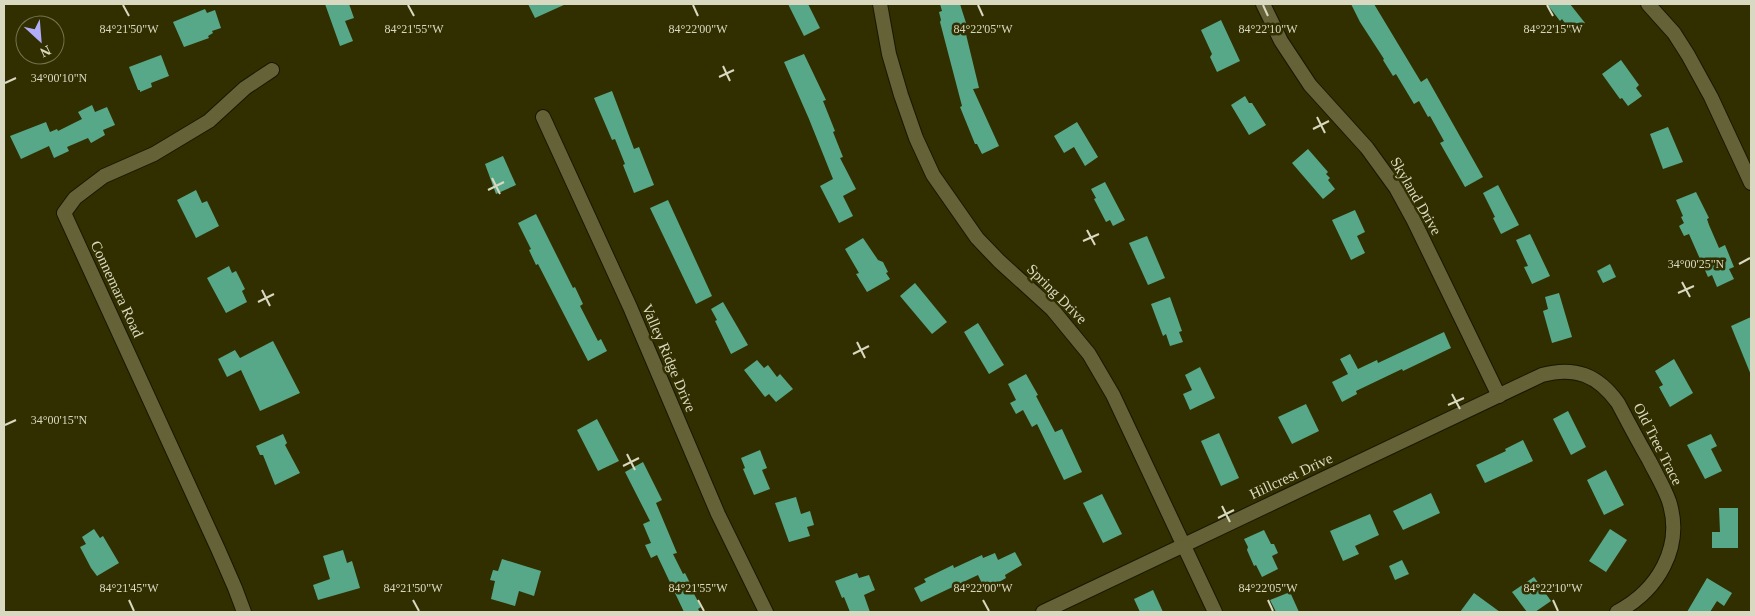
<svg xmlns="http://www.w3.org/2000/svg" width="1755" height="616" font-family="Georgia,serif">
  <style>
    .building { fill: #57a889 }
    .lines { fill: none; stroke-linecap: round; stroke-linejoin: round }
    .minor-casing { stroke: #181702; stroke-width: 16 }
    .minor { stroke: #646236; stroke-width: 14 }
    .ticks { fill: none; stroke: #d9d9c1; stroke-width: 2 }
    .labels { text-anchor: middle; dominant-baseline: central; stroke-width: 5; stroke-linejoin: round; paint-order: stroke }
    .street-label { font-size: 15px; fill: #d9d9c1; stroke: #312f00 }
    .ticks-label { font-size: 12px; text-anchor: middle; fill: #d9d9c1; stroke: #312f00; stroke-width: 5; stroke-linejoin: round; paint-order: stroke }
  </style>
  <rect width="100%" height="100%" fill="#312f00"/>
  <!-- building -->
  <g class="building">
    <path d="M325,4H349L354,18L345,21L353,41L340,46Z"/>
    <path d="M528,4H566L535,18Z"/>
    <path d="M788,4H808L820,28L804,36Z"/>
    <path d="M940,4H960L967,26H964L979,88L973,89L999,146L982,154L977,144H975L960,107L962,106L940,22L941,20L939,12L942,11Z"/>
    <path d="M1351,4H1374L1421,82L1427,78L1483,177L1465,187L1440,143L1444,141L1430,116L1428,117L1419,101L1414,104L1396,74L1393,76L1383,60L1384,59L1360,22Z"/>
    <path d="M1547,4H1570L1585,23L1572,33L1562,19L1560,21Z"/>
    <path d="M205,9L207,13L215,10L221,28L212,31L213,33L208,36L209,38L184,47L173,22Z"/>
    <path d="M1221,20L1240,61L1217,72L1210,57L1212,54L1201,30Z"/>
    <path d="M804,54L826,100L823,101L835,131L833,132L843,157L840,158L856,189L843,196L853,216L839,223L820,186L833,179L809,119L784,62Z"/>
    <path d="M161,55L169,76L151,83L152,87L140,92V90H138L129,67Z"/>
    <path d="M1621,60L1639,85L1636,88L1642,96L1628,106L1622,98L1620,99L1602,74Z"/>
    <path d="M612,91L634,149L639,147L654,185L634,193L623,165L625,164L615,139L612,140L594,98Z"/>
    <path d="M1245,96L1249,103H1252L1266,125L1249,135L1231,105Z"/>
    <path d="M92,105L95,112L107,107L115,125L103,130L105,135L91,143L88,138L67,147L69,151L54,158L49,146L21,159L10,136L46,122L50,132L57,129L58,131L82,119L78,112Z"/>
    <path d="M1077,122L1098,157L1085,166L1074,147L1064,153L1054,136Z"/>
    <path d="M1668,127L1683,162L1663,169L1650,134Z"/>
    <path d="M1308,149L1328,172L1326,174L1330,178L1328,180L1335,189L1323,199L1292,163Z"/>
    <path d="M503,156L516,185L496,194L485,164Z"/>
    <path d="M1105,182L1125,220L1113,226L1110,220L1106,222L1094,199L1096,198L1091,189Z"/>
    <path d="M1498,185L1519,225L1501,234L1493,218L1495,217L1483,193Z"/>
    <path d="M196,190L202,203L207,201L219,226L196,238L177,200Z"/>
    <path d="M1696,192L1709,218L1707,219L1709,225L1719,248L1725,245L1734,267L1729,269L1734,279L1717,287L1712,275L1708,277L1689,234L1684,236L1679,226L1684,223L1681,217L1683,216L1676,200Z"/>
    <path d="M668,200L712,296L696,304L650,208Z"/>
    <path d="M1355,210L1365,232L1357,236L1365,253L1351,260L1332,220Z"/>
    <path d="M536,214L573,288L575,287L583,304L580,306L598,341L601,339L607,351L588,361L538,264L536,265L529,250L531,249L518,223Z"/>
    <path d="M1530,234L1550,276L1532,284L1524,267L1528,266L1516,240Z"/>
    <path d="M1147,236L1165,278L1148,285L1129,243Z"/>
    <path d="M863,238L878,260L883,262L888,272L886,273L890,279L867,292L856,274L859,273L845,249Z"/>
    <path d="M1610,264L1616,277L1603,283L1597,271Z"/>
    <path d="M229,266L232,273L236,271L245,289L242,291L247,302L226,313L207,278Z"/>
    <path d="M915,283L947,322L932,334L900,296Z"/>
    <path d="M1559,293L1572,337L1552,343L1543,311L1548,309L1545,297Z"/>
    <path d="M1170,297L1182,331L1179,332L1183,342L1170,346L1166,334L1163,336L1151,304Z"/>
    <path d="M723,302L748,345L731,354L715,321L717,320L711,309Z"/>
    <path d="M1751,317V375L1731,326Z"/>
    <path d="M978,323L1004,365L989,374L964,332Z"/>
    <path d="M1444,332L1451,348L1403,371L1402,369L1356,391L1357,394L1342,402L1332,382L1348,374L1340,359L1350,354L1358,369L1377,360L1378,363Z"/>
    <path d="M273,341L300,393L260,411L241,370L227,377L218,359L235,350L240,358Z"/>
    <path d="M1674,359L1693,393L1670,407L1659,387L1663,385L1655,371Z"/>
    <path d="M757,360L764,368L768,365L777,377L780,374L793,389L776,402L769,394L765,397L744,370Z"/>
    <path d="M1200,367L1215,398L1190,410L1183,394L1192,390L1185,375Z"/>
    <path d="M1026,374L1038,395L1036,396L1055,432L1062,429L1082,472L1064,480L1037,424L1032,427L1023,410L1016,414L1010,403L1016,400L1008,384Z"/>
    <path d="M1306,404L1319,431L1292,444L1278,417Z"/>
    <path d="M1568,411L1586,447L1571,455L1553,419Z"/>
    <path d="M597,419L619,461L598,471L577,430Z"/>
    <path d="M1219,433L1239,478L1221,486L1201,441Z"/>
    <path d="M283,434L287,443L285,445L300,473L275,485L263,455H260L256,446Z"/>
    <path d="M1711,434L1717,446L1711,449L1722,471L1705,479L1687,445Z"/>
    <path d="M1523,440L1533,461L1485,483L1476,465L1506,451L1505,449Z"/>
    <path d="M760,450L767,468L762,470L770,489L754,495L743,469L745,468L741,458Z"/>
    <path d="M643,462L662,500L656,503L677,553L673,554L683,574L685,573L694,591L693,592L701,607L698,609L700,612H684L657,555L651,558L645,545L651,543L643,524L650,521L625,472Z"/>
    <path d="M1606,470L1624,505L1604,515L1587,480Z"/>
    <path d="M1431,493L1440,513L1403,530L1393,511Z"/>
    <path d="M1102,494L1122,534L1103,543L1083,503Z"/>
    <path d="M796,497L801,514L810,511L814,525L807,527L810,536L789,542L775,503Z"/>
    <path d="M1719,508H1738V548H1712V532H1720Z"/>
    <path d="M1370,514L1379,535L1355,546L1359,554L1343,561L1330,531Z"/>
    <path d="M94,529L100,538L103,536L119,563L97,576L91,568L80,547L86,544L82,537Z"/>
    <path d="M1610,529L1627,540L1606,572L1589,561Z"/>
    <path d="M1264,530L1271,544H1274L1278,553L1272,556L1278,569L1262,577L1256,565L1254,566L1247,550L1248,547L1244,539Z"/>
    <path d="M343,550L347,563L352,561L360,588L318,600L313,585L330,579L323,556Z"/>
    <path d="M1015,552L1022,565L1005,575L1006,578L985,590L978,575L921,602L914,588L926,582L924,579L953,565L954,568L982,555L983,558L995,553L998,560Z"/>
    <path d="M502,559L541,571L534,596L519,591L515,606L491,599L495,581L490,580L493,570L498,571Z"/>
    <path d="M1402,560L1409,574L1395,580L1389,566Z"/>
    <path d="M857,573L859,578L869,575L875,590L864,595L870,612H850L844,597L842,598L835,581Z"/>
    <path d="M1534,577L1551,601L1535,612H1527L1512,592Z"/>
    <path d="M1707,578L1732,593L1724,606L1717,601L1710,612H1687Z"/>
    <path d="M1153,590L1163,612H1140L1134,599Z"/>
    <path d="M1290,592L1299,612H1276L1270,600Z"/>
    <path d="M1474,593L1500,612H1460Z"/>
  </g>
  <g class="lines">
    <!-- minor casing -->
    <g class="minor-casing">
      <g id="minor">
        <path d="M880,4L889,54L901,95L916,138L933,175L977,238L999,261L1052,309L1089,354L1113,395L1215,612"/>
        <path d="M1263,4L1281,41L1310,85L1367,148L1396,188L1414,221L1499,396"/>
        <path d="M1648,4L1674,33L1688,55L1711,97L1751,183"/>
        <path d="M543,117L630,307L718,514L766,612"/>
        <path d="M244,612L235,588L218,549L64,213L75,198L104,176L154,154L209,121L245,88L272,70"/>
        <path d="M1043,612L1542,375C1575,366 1598,375 1618,403C1628,422 1638,441 1649,460C1656,474 1664,487 1669,501C1684,548 1657,591 1617,612"/>
      </g>
    </g>
    <!-- minor -->
    <use href="#minor" class="minor"/>
  </g>
  <!-- ticks -->
  <path class="ticks" d="M123,5L129,16M408,5L414,16M693,5L698,16M978,5L983,16M1263,5L1268,16M1547,5L1553,16M723,66L730,81M719,77L734,70M5,83L16,78M1317,117L1325,133M1313,129L1329,121M492,178L500,194M488,190L504,182M1087,230L1095,245M1083,241L1099,234M1739,264L1750,258M1682,282L1690,297M262,290L270,306M1678,293L1694,286M258,302L274,294M857,342L865,358M853,354L869,346M1452,394L1460,409M1448,405L1464,398M5,425L16,420M627,454L635,470M623,466L639,458M1222,506L1230,522M1218,518L1234,510M129,600L134,611M413,600L419,611M698,600L704,611M983,600L989,611M1268,600L1273,611M1553,600L1558,611"/>
  <g class="labels">
    <!-- street labels -->
    <g class="street-label">
      <text transform="translate(1416 196) rotate(60)">Skyland Drive</text>
      <text transform="translate(117 289) rotate(65)">Connemara Road</text>
      <text transform="translate(1057 294) rotate(45)">Spring Drive</text>
      <text transform="translate(669 358) rotate(67)">Valley Ridge Drive</text>
      <text transform="translate(1658 444) rotate(63)">Old Tree Trace</text>
      <text transform="translate(1291 476) rotate(-25)">Hillcrest Drive</text>
    </g>
  </g>
  <g class="ticks-label">
    <text x="129" y="33">84°21'50"W</text>
    <text x="414" y="33">84°21'55"W</text>
    <text x="698" y="33">84°22'00"W</text>
    <text x="983" y="33">84°22'05"W</text>
    <text x="1268" y="33">84°22'10"W</text>
    <text x="1553" y="33">84°22'15"W</text>
    <text x="59" y="82">34°00'10"N</text>
    <text x="1696" y="268">34°00'25"N</text>
    <text x="59" y="424">34°00'15"N</text>
    <text x="129" y="592">84°21'45"W</text>
    <text x="413" y="592">84°21'50"W</text>
    <text x="698" y="592">84°21'55"W</text>
    <text x="983" y="592">84°22'00"W</text>
    <text x="1268" y="592">84°22'05"W</text>
    <text x="1553" y="592">84°22'10"W</text>
  </g>
  <!-- border -->
  <rect width="1755" height="616" fill="none" stroke="#d9d9c1" stroke-width="10"/>
  <!-- north arrow -->
  <g transform="translate(40 40) rotate(154)"><circle r="24" fill="#312f00" stroke="#74734d"/>
  <path d="M0-4L9 19L0 12L-9 19Z" fill="#b2adf9"/>
  <text y="-8" font-size="14" font-weight="bold" text-anchor="middle" fill="#d9d9c1">N</text>
  </g>
</svg>
